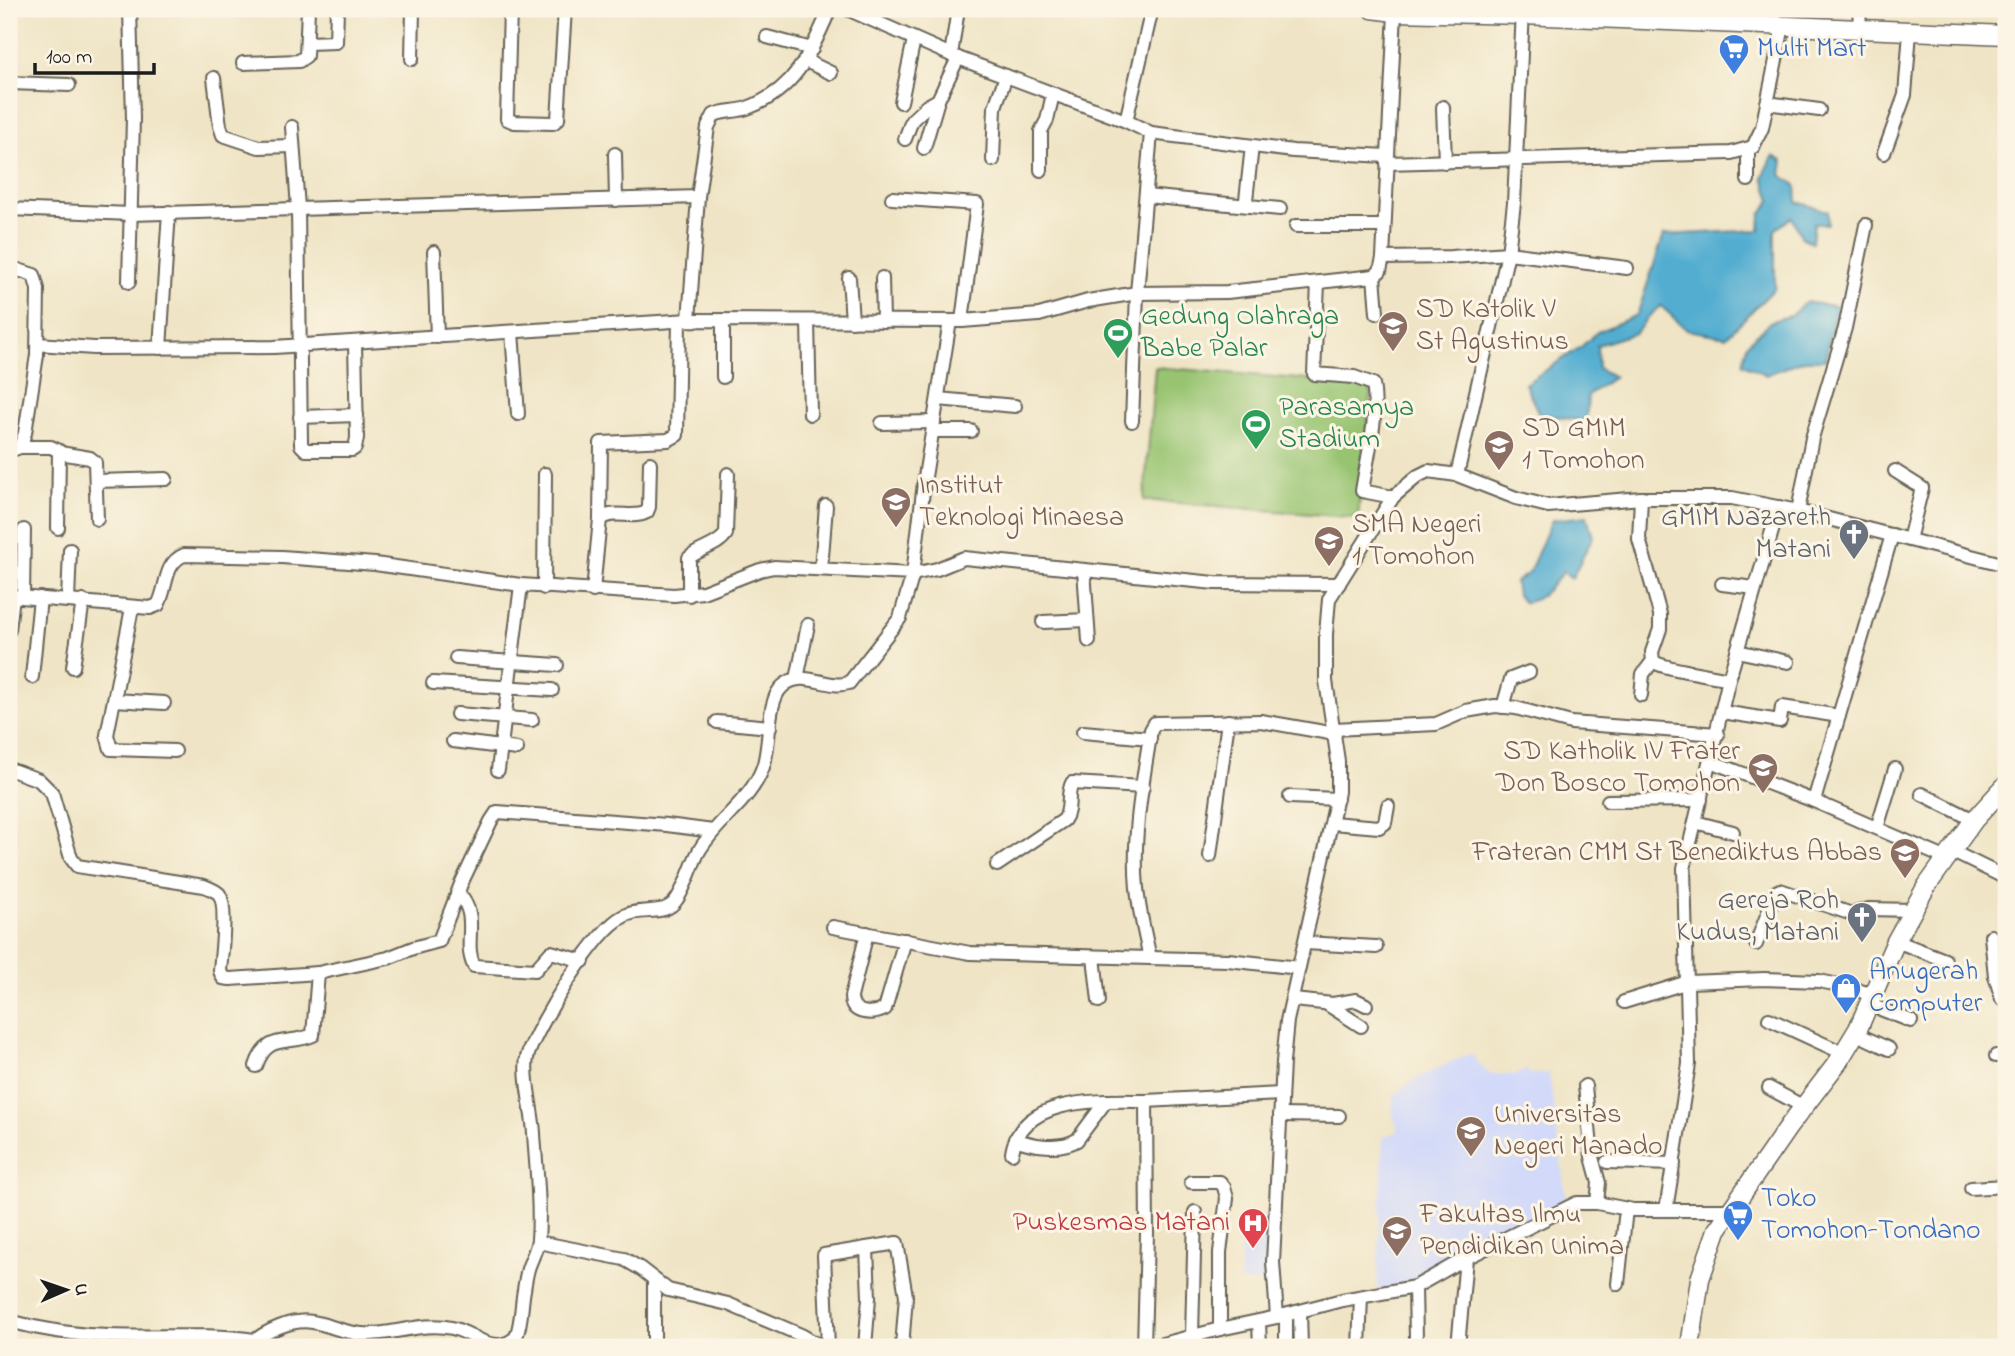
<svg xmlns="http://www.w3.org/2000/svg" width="2015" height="1356" font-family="'Indie Flower',sans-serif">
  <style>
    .built { fill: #d2d9f9 }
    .green { fill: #98c471; stroke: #5a7046; stroke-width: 2 }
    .water { fill: #52add0; stroke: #376476; stroke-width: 2 }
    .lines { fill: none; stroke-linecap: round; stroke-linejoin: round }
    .minor-casing { stroke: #666257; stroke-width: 16 }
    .highway-casing { stroke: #666257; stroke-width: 21 }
    .minor { stroke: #fff; stroke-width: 12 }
    .highway { stroke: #fff; stroke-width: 18 }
    .labels { text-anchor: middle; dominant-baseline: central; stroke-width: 6; stroke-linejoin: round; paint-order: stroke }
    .shop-label { font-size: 28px; fill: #366cbe; stroke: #fcf5e5; text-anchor: start }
    .education-label { font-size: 28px; fill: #785e54; stroke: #fcf5e5; text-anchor: start }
    .leisure-label { font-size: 28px; fill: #27864d; stroke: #fcf5e5; text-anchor: start }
    .worship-label { font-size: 28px; fill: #5b616d; stroke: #fcf5e5; text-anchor: end }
    .health-label { font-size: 28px; fill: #be3a42; stroke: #fcf5e5; text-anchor: end }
  </style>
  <rect width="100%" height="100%" fill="#fcf5e5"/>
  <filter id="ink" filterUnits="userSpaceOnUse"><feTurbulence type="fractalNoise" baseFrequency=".0143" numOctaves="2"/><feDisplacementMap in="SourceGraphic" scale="14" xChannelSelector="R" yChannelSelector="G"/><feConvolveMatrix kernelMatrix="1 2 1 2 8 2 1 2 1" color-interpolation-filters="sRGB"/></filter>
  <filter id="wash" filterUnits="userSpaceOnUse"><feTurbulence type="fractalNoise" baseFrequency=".00686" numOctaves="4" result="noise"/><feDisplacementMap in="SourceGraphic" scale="28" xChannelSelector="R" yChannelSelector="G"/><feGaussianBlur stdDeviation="1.57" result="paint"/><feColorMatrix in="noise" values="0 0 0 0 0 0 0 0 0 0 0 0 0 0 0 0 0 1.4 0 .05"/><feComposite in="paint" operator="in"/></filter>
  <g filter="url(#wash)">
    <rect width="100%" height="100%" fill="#efe4c5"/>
    <!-- built -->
    <g class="built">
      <path d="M1471,1053L1486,1072L1492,1074L1514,1075L1526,1069L1530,1074L1549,1073L1566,1200L1414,1282L1377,1291L1383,1137L1398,1131L1392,1110L1394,1096L1405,1086L1423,1075Z"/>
      <path d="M1241,1217H1267L1266,1282H1240Z"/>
    </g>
    <!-- green -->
    <path class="green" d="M1155,367L1371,385L1358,518L1144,500Z"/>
    <!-- water -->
    <g class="water">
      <path d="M1773,156L1783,161L1781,175L1796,185L1797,202L1828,211V224H1814L1812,242L1802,238L1792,217L1775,230V288L1726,337L1687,330L1661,306L1648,317L1636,333L1597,345L1598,368L1614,377L1588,395L1586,421L1539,414L1525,384L1582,346L1597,332L1637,315L1664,235L1760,230L1761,215L1771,200L1763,177Z"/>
      <path d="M1805,302L1836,306L1825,360H1804L1766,375L1743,364L1747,344L1770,322L1792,315Z"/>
      <path d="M1587,516L1593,537L1572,578L1563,572C1554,583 1538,604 1523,602L1517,595L1515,582L1529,573L1552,520Z"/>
    </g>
  </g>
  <g filter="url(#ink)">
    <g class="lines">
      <!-- minor casing -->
      <g class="minor-casing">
        <g id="minor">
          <path d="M510,9L507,119L514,122L553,123L558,119L565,9"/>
          <path d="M847,9L958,58L1126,121L1151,133L1293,151L1387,156"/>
          <path d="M1859,29L1860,9"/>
          <path d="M767,37L812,49"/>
          <path d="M307,43L336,42L337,9"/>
          <path d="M951,55L958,9"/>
          <path d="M412,59L413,9"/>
          <path d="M806,61L831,73"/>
          <path d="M243,63L299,61L306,56L308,9"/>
          <path d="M214,78L220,126L223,135L259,147L293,146"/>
          <path d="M9,83L69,85"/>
          <path d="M901,102L914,39"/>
          <path d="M1767,103L1819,110"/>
          <path d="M1443,107L1445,162"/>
          <path d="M1126,121L1152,9"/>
          <path d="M292,127L298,208L301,440V445L306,450H352L355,448L357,438L355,343"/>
          <path d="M905,139L912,120L927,106L938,100L958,58"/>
          <path d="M924,148L938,100"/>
          <path d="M1748,149V180"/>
          <path d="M1884,153L1905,95L1910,32"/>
          <path d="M615,154L616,200"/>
          <path d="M993,160L995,107L1006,76"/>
          <path d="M1387,163L1731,153L1753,147L1762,128L1783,26"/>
          <path d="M1041,170V131L1047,120L1053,94"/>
          <path d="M1146,196L1280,209"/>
          <path d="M892,198L977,204L962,321"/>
          <path d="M1250,206L1246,200L1252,146"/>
          <path d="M9,209L131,214L698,197L708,127L714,115C725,110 736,112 747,108C795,91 811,52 830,9"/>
          <path d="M1296,226H1384"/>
          <path d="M434,252L437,337"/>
          <path d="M1383,258L1451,257L1508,253L1627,268"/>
          <path d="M9,267L34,275L38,289L37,355L25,433L20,447L9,451"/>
          <path d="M1374,276L1377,313"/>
          <path d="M849,278L852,321"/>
          <path d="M882,278L883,321"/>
          <path d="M129,282L133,118L130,9"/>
          <path d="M1318,283L1314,374L1354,377L1373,384C1379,415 1367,458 1362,491L1393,497"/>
          <path d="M689,320L698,197"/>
          <path d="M808,321L810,414"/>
          <path d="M512,332L518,414"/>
          <path d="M38,344L94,348L274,347L689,320L962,321L1039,315L1088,301L1137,293L1227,292L1374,276L1380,271L1383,258L1395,12"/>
          <path d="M160,348L169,212"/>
          <path d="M723,377V320"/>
          <path d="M938,399L1015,406"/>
          <path d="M300,417L357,415"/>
          <path d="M1132,421L1137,293L1151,133"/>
          <path d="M882,423L934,422"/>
          <path d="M933,431H971"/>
          <path d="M20,447H51L59,451L58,528"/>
          <path d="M60,453L90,458L95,462L97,519"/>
          <path d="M1895,471L1922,488L1909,540"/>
          <path d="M1457,475L1508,253L1514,203L1523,10"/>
          <path d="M97,481L166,479"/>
          <path d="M1641,498L1639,539L1660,614V629L1652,652L1653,661C1661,669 1714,675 1729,679"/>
          <path d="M1798,511L1812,438L1845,328L1866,225"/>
          <path d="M600,519L601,443L668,440L677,435L679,321"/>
          <path d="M821,569L826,506"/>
          <path d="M1084,570L1089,641"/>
          <path d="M1722,584L1755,588"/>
          <path d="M544,588L545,474"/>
          <path d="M593,591L600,519C614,509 633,520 647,512L649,507L650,463"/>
          <path d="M689,595V558C700,548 717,547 726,534L728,474"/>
          <path d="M9,596L150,608L158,605C168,587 163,564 184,555L282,557L375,564L521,585L674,595L703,592L760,570L774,567L913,574L937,569L964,558L1215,583L1339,584"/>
          <path d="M23,596L24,530"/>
          <path d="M68,600L70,550"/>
          <path d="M132,608L114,700L164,703"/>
          <path d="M1043,622L1087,620"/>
          <path d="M9,630L13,596"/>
          <path d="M1737,651L1788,662"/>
          <path d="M456,658L557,665"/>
          <path d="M73,667L83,601"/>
          <path d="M32,677L40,598"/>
          <path d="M797,679L808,625"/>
          <path d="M433,683L552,690"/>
          <path d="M1641,695L1643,674L1653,661"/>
          <path d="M114,700L107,735L111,749L175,751"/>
          <path d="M1503,707L1511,679L1529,672"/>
          <path d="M1722,712L1780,721L1782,707L1839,716"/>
          <path d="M457,714L532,720"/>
          <path d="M717,722L770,727"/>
          <path d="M1334,729L1436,724L1466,711L1495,706L1516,708L1571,723L1718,734"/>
          <path d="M1083,732L1150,738"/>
          <path d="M453,741L517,749"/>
          <path d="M1710,761L1814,801L1945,858"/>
          <path d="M9,769L39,780L52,793L71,858L77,866L204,886C209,888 215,890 219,894C228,905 221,956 220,971L223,978L230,979L318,973L388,958L413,948L439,941L461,884L491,821L497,812L667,825L713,831"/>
          <path d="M498,770L521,585"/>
          <path d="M1922,794L1974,820"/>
          <path d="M1290,797L1337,799"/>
          <path d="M1608,801L1701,800"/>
          <path d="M1814,801L1892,535"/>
          <path d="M1695,822L1733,832"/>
          <path d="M1332,823L1379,827L1385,823L1388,806"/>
          <path d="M1877,828L1895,769"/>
          <path d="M1951,851L2006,878"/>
          <path d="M1210,856L1228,721"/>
          <path d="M997,865L1064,820C1072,809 1066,794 1072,783L1143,787"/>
          <path d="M458,893C481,917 462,942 474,966L535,970L551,952L583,961"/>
          <path d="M833,927L970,953L1150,958C1145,935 1139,911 1137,888C1132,836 1143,781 1151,730L1155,723L1261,721L1335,734"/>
          <path d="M867,933L851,997C851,1015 872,1015 885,1009L905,940"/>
          <path d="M1991,936L1995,976L2002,999L2006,1001"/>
          <path d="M1896,941L1945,960"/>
          <path d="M1305,943L1376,947"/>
          <path d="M1756,944L1776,892L1780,890L1852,914L1869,909L1912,910"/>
          <path d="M1094,957L1099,1001"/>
          <path d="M1150,958L1228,960L1299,968"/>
          <path d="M1293,1000L1333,1004L1356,1000L1366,1005"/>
          <path d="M1624,1002L1688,982L1764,979L1819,981L1849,987L1872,995"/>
          <path d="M1327,1004L1361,1026"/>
          <path d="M1868,1004L1911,1021"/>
          <path d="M1769,1019L1843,1053"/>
          <path d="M1855,1033L1889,1049"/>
          <path d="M1996,1056H2006"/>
          <path d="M256,1066C267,1032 288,1046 313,1035L318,973"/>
          <path d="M1585,1086L1592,1157L1599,1183L1597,1203"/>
          <path d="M1769,1088L1804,1107"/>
          <path d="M1280,1115L1339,1116"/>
          <path d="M1015,1139C1033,1146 1060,1150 1077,1140L1106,1101"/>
          <path d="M1012,1153C1021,1095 1103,1101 1146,1101"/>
          <path d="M1607,1162L1674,1164"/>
          <path d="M1191,1182H1220L1224,1187L1227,1198L1220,1252V1329"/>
          <path d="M1971,1188L2006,1186"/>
          <path d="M1666,1210L1689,1064L1684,868L1729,679L1779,507"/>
          <path d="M1732,1210H1633L1597,1203H1577L1466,1258L1415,1287L1342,1300L1277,1317L1273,1262L1283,1062L1287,1021L1338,792V761L1326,681V634L1329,599L1393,497L1418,476L1428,471L1457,475L1516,498L1548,506L1641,498H1732L1798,511L2006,565"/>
          <path d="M538,1242L624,1259L641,1269L668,1290L728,1304L801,1335L822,1347"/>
          <path d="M1618,1284L1626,1209"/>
          <path d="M1415,1287L1416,1339"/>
          <path d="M1300,1312L1301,1347"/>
          <path d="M1286,1315V1347"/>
          <path d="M9,1321C42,1330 75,1335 109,1336C158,1338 206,1333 254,1340"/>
          <path d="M1259,1322L1260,1347"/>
          <path d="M1192,1337L1195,1212"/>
          <path d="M248,1347C257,1337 266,1332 279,1327C316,1312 327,1331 362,1334C393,1336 421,1321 452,1328C465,1331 475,1339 487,1343C498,1347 508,1345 516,1337C522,1322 521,1306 524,1290C525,1283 526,1276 528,1269C531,1259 537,1250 538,1239C541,1205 536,1168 534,1133C533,1113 522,1071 528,1054C539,1023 595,930 624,916C642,906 665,918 677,899C687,884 691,866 699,851C717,820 751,801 763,767C771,745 766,700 783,686C803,668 827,690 849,683L900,618L913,574L924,483L950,321"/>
          <path d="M654,1347V1281"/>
          <path d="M828,1347L824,1255L897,1243L906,1296L902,1347"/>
          <path d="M865,1347L869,1298L867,1248"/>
          <path d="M1144,1347L1147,1234L1146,1101L1281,1094"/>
          <path d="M1151,1347L1220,1329L1277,1317"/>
          <path d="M1359,1347L1361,1297"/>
          <path d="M1458,1347L1466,1258"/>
        </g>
      </g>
      <!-- highway casing -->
      <g class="highway-casing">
        <g id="highway">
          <path d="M1372,9L1395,12L1523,15L2006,35"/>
          <path d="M1690,1347L1700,1279L1717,1230L1789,1126L1838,1062L1858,1029L1896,941L1926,887L1974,820L2006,785"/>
        </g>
      </g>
      <!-- minor -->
      <use href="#minor" class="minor"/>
      <!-- highway -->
      <use href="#highway" class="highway"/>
    </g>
  </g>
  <!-- icons -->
  <defs>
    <g id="supermarket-pin" transform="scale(1.575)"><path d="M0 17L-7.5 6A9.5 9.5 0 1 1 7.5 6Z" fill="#3f7fe0" stroke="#fcf5e5"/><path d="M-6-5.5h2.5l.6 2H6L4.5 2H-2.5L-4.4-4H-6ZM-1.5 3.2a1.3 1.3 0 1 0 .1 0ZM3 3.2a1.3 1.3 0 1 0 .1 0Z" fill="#fff"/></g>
    <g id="school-pin" transform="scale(1.575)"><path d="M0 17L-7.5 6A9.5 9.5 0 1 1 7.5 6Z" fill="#8d6e63" stroke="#fcf5e5"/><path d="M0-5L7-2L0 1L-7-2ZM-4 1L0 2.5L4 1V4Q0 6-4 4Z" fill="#fff"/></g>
    <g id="stadium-pin" transform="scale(1.575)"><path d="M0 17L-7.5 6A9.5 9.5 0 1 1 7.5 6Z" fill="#2e9e5b" stroke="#fcf5e5"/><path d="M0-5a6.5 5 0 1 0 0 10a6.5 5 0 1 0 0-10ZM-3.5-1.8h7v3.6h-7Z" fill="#fff"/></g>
    <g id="university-pin" transform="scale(1.575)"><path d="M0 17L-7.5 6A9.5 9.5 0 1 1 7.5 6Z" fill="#8d6e63" stroke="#fcf5e5"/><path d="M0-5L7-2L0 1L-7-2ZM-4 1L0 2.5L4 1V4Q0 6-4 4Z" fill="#fff"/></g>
    <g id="church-pin" transform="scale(1.575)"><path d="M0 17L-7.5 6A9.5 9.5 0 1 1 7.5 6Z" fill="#6b7280" stroke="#fcf5e5"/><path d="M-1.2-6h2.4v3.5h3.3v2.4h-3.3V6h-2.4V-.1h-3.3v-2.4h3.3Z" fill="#fff"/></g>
    <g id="shop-pin" transform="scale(1.575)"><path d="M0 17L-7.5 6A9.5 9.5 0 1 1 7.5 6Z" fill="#3f7fe0" stroke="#fcf5e5"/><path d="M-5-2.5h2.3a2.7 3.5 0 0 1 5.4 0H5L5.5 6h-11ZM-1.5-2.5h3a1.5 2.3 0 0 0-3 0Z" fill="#fff"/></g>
    <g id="hospital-pin" transform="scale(1.575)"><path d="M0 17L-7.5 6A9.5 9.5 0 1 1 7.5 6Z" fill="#e0444e" stroke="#fcf5e5"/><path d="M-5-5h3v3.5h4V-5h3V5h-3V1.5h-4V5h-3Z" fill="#fff"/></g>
  </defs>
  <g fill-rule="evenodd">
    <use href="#supermarket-pin" x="1734" y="49"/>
    <use href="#school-pin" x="1393" y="326"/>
    <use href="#stadium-pin" x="1118" y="333"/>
    <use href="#stadium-pin" x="1256" y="424"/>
    <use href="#school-pin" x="1499" y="445"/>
    <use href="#university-pin" x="896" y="502"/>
    <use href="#church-pin" x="1854" y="534"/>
    <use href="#school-pin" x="1329" y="541"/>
    <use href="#school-pin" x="1763" y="768"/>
    <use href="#school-pin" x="1905" y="853"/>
    <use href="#church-pin" x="1862" y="917"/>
    <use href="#shop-pin" x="1846" y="988"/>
    <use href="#university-pin" x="1471" y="1131"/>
    <use href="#supermarket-pin" x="1738" y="1215"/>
    <use href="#hospital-pin" x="1253" y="1223"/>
    <use href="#university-pin" x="1397" y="1231"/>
  </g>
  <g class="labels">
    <!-- shop labels -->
    <g class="shop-label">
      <text x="1757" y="49">Multi Mart</text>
      <text x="1869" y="972">Anugerah<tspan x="1869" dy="32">Computer</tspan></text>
      <text x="1761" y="1199">Toko<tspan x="1761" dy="32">Tomohon-Tondano</tspan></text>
    </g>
    <!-- education labels -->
    <g class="education-label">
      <text x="1416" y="310">SD Katolik V<tspan x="1416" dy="32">St Agustinus</tspan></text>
      <text x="1522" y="429">SD GMIM<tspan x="1522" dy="32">1 Tomohon</tspan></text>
      <text x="919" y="486">Institut<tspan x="919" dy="32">Teknologi Minaesa</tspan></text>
      <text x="1352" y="525">SMA Negeri<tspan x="1352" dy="32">1 Tomohon</tspan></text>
      <text x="1740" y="752" text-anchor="end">SD Katholik IV Frater<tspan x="1740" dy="32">Don Bosco Tomohon</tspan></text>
      <text x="1882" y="853" text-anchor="end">Frateran CMM St Benediktus Abbas</text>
      <text x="1494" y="1115">Universitas<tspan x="1494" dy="32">Negeri Manado</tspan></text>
      <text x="1420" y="1215">Fakultas Ilmu<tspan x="1420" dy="32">Pendidikan Unima</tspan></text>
    </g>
    <!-- leisure labels -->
    <g class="leisure-label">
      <text x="1141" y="317">Gedung Olahraga<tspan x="1141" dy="32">Babe Palar</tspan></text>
      <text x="1279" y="408">Parasamya<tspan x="1279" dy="32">Stadium</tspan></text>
    </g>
    <!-- worship labels -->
    <g class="worship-label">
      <text x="1831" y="518">GMIM Nazareth<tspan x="1831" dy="32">Matani</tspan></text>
      <text x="1839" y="901">Gereja Roh<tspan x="1839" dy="32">Kudus, Matani</tspan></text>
    </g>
    <!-- health labels -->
    <g class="health-label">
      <text x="1230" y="1223">Puskesmas Matani</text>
    </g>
  </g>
  <!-- margin -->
  <rect width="2015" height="1356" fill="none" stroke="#fcf5e5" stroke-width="35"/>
  <!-- north arrow -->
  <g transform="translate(66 1290) rotate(88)" stroke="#fcf5e5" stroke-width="5" paint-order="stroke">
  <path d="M0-5L12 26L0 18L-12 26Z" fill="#1c1c1c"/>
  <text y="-10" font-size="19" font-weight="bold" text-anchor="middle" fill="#1c1c1c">U</text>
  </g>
  <!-- scale -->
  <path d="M35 63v10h119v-10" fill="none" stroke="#1c1c1c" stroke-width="3.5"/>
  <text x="46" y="63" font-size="21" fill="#1c1c1c" stroke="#fcf5e5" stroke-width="5" paint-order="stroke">100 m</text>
</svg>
